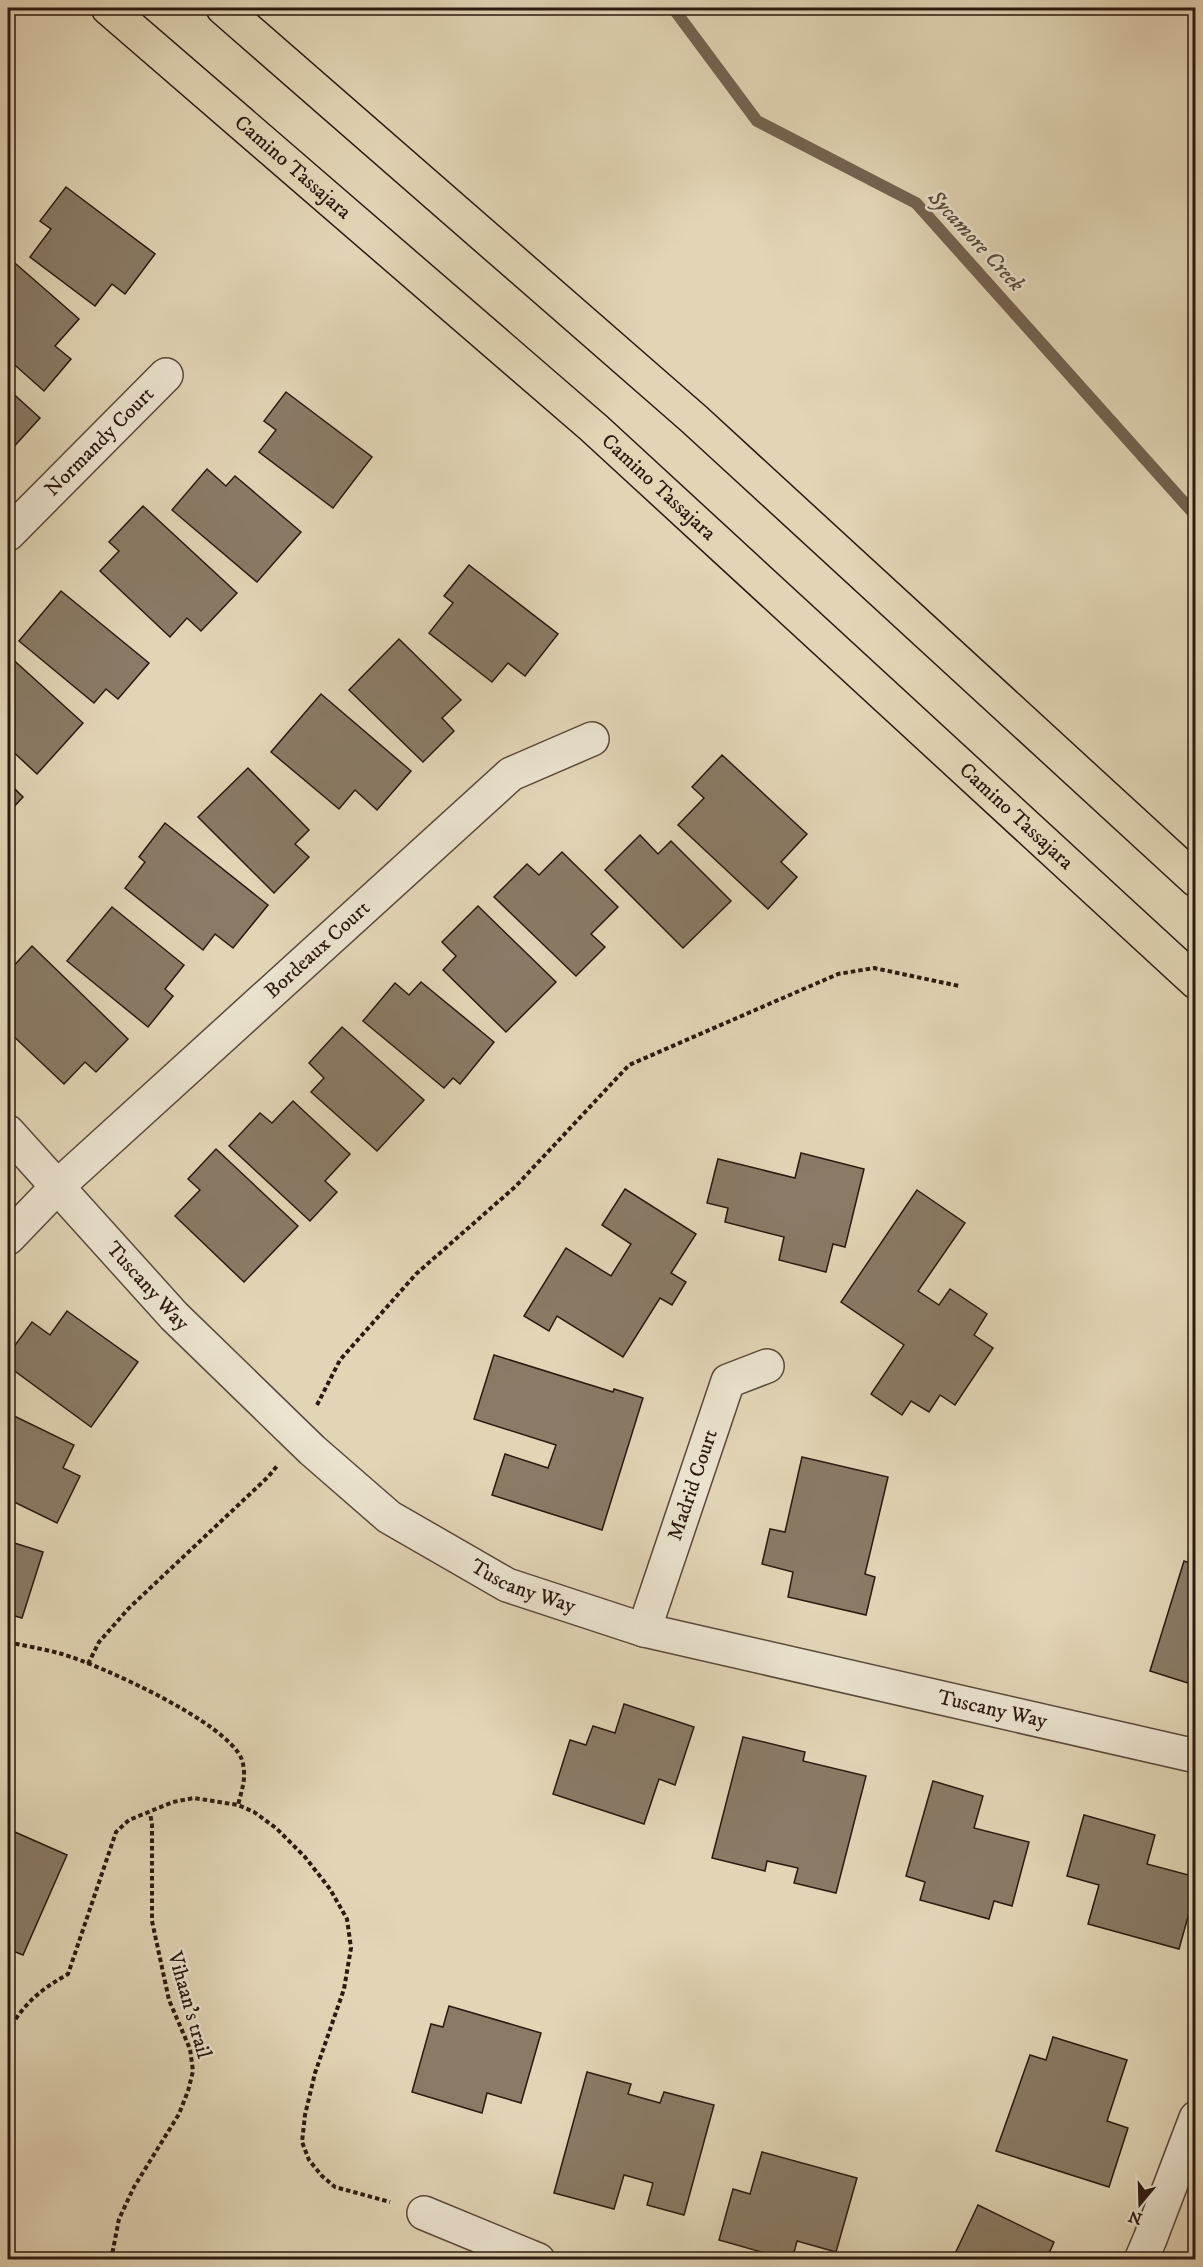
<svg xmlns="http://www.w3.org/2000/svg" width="1203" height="2267" font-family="'IM FELL DW Pica',serif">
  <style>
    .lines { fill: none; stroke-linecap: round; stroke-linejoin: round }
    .stream { stroke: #746351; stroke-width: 12 }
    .building { fill: #8a7b66; stroke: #2b190f; stroke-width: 1.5 }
    .minor-casing { stroke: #594839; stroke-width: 36 }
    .major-casing { stroke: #2b190f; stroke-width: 36 }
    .path { stroke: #2b190f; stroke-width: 4; stroke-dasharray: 4.5 3; stroke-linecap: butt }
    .minor { stroke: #ece4d0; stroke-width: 33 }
    .major { stroke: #e2d5b6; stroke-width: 33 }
    .labels { text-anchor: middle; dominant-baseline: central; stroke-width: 5; stroke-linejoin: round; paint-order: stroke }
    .street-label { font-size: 21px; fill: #2b190f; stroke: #ece4d0 }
    .water-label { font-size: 22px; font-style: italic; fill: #5b4b3b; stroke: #ece4d0 }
  </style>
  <rect width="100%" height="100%" fill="#e2d5b6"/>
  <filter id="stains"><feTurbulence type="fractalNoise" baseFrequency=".00333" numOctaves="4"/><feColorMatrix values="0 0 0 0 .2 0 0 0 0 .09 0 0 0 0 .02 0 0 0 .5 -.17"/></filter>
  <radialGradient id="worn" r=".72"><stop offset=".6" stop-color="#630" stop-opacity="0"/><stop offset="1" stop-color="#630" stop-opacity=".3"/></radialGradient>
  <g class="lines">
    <!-- stream -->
    <path class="stream" d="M673,8L757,121L916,203L1196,516"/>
  </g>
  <!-- building -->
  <g class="building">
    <path d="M66,187L155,254L125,294L112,284L95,306L30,257L51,229L40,221Z"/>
    <path d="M8,257L79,319L55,346L71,359L44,391L8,359Z"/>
    <path d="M8,389L40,418L8,453Z"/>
    <path d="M286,392L372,457L333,508L259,452L276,430L264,421Z"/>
    <path d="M207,469L226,486L235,476L301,532L257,582L172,510Z"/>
    <path d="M143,506L237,593L201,631L187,618L170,637L100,571L119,551L109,542Z"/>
    <path d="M469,565L558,634L525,676L508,663L492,682L429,633L453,603L444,596Z"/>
    <path d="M61,591L149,663L118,699L106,689L94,703L19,641Z"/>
    <path d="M399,639L461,700L442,718L454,731L423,762L349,690Z"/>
    <path d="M8,655L83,723L37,774L8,747Z"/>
    <path d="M321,694L411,771L377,810L355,790L339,809L271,752Z"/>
    <path d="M722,755L807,834L781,862L797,877L768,909L678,825L704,798L692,787Z"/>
    <path d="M248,768L309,830L295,844L309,857L274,893L198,817Z"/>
    <path d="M8,782L23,797L8,813Z"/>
    <path d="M165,823L268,905L233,948L215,934L203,950L125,888L145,862L139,857Z"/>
    <path d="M640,835L658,854L671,841L731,901L683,948L605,870Z"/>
    <path d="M562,852L618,907L591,934L605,947L576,976L494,897L527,864L539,875Z"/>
    <path d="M478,906L556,982L506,1032L443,970L456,956L442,942Z"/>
    <path d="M112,907L184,965L165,989L173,996L148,1027L67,961Z"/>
    <path d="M32,946L128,1039L96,1072L85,1062L64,1084L8,1031V972Z"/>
    <path d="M421,982L494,1042L460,1084L453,1078L444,1088L363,1021L395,983L409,995Z"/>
    <path d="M342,1027L424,1100L377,1151L311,1092L324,1078L309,1063Z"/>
    <path d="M293,1101L350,1154L325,1181L337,1192L310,1221L229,1146L260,1113L272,1123Z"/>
    <path d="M216,1149L298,1226L244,1282L175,1216L200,1190L188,1179Z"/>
    <path d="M801,1153L864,1169L845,1247L833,1244L826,1272L779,1260L784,1237L725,1222L728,1208L707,1203L718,1159L795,1178Z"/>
    <path d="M625,1189L696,1234L671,1273L686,1282L672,1305L660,1298L623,1357L557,1316L549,1331L524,1316L566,1248L611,1276L631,1244L602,1225Z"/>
    <path d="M917,1190L965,1223L918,1291L939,1305L950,1289L987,1314L974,1335L993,1348L955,1405L940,1395L929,1412L911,1401L902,1415L871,1394L904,1345L841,1302Z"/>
    <path d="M67,1311L138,1362L91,1427L8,1366V1355L32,1322L50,1335Z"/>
    <path d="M494,1355L613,1392L614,1389L643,1398L602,1530L492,1495L505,1454L548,1468L556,1445L474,1419Z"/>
    <path d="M8,1413L74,1445L63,1468L80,1476L57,1523L8,1499Z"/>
    <path d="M802,1457L888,1477L865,1574L875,1577L866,1615L788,1597L793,1572L762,1564L770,1529L785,1532Z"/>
    <path d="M8,1541L43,1552L22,1618L8,1614Z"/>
    <path d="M1184,1561L1196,1565V1658L1188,1683L1150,1671Z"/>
    <path d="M624,1704L694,1727L675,1785L659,1779L644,1824L553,1794L570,1740L586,1745L593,1726L615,1733Z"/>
    <path d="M743,1737L805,1752L803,1761L866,1776L836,1893L794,1883L798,1868L767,1861L765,1871L712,1858Z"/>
    <path d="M933,1781L983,1796L974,1828L1029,1842L1012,1906L994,1901L989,1919L920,1900L925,1882L906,1876Z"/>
    <path d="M1084,1815L1155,1835L1147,1864L1196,1877V1888L1179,1949L1088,1924L1099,1885L1067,1876Z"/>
    <path d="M8,1829L67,1855L23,1955L8,1949Z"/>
    <path d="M449,2006L541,2033L521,2103L487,2093L482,2113L412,2092L431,2024L443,2027Z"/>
    <path d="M1053,2037L1127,2060L1107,2121L1128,2128L1109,2187L996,2151L1030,2055L1046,2060Z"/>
    <path d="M587,2072L631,2084L628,2094L660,2103L664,2092L714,2105L684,2215L647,2205L653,2183L624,2175L614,2209L554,2193Z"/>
    <path d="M762,2152L857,2178L836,2252L797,2241L792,2260H790L719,2240L733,2189L750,2194Z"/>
    <path d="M978,2205L1054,2242L1046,2260H952Z"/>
  </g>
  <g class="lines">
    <!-- minor casing -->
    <g class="minor-casing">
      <g id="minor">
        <path id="s1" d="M8,534L166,375"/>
        <path id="s2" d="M8,1132L174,1316L312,1450L389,1517L507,1585L644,1630L1196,1756"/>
        <path id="s3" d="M8,1238L58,1186L511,774L592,739"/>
        <path id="s4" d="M644,1630L728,1381L767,1366"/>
        <path d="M424,2213L538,2260"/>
        <path d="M1141,2260L1150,2239L1196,2118"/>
      </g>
    </g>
    <!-- major casing -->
    <g class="major-casing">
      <g id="major">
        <path id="s5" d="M108,8L594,428L1196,982"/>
        <path d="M223,8L694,419L1196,880"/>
      </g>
    </g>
    <!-- path -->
    <g class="path">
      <path d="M317,1405L340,1360L416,1274L516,1186L629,1065L838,974L874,968L959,986"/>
      <path d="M8,1642C25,1646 44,1649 62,1654C100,1665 229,1723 242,1760C247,1777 242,1789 238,1805"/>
      <path d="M88,1664L99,1642L129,1608L268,1477L277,1466"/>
      <path d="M8,2032C22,2005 41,1989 68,1974L116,1832L129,1820L173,1802L194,1798L238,1805L254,1812L276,1828L305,1857L330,1889L347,1919L351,1948L344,1989L315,2073L305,2115L302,2142L309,2160L322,2176L335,2187L390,2202"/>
      <path d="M111,2260L119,2219L134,2187L179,2114L188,2091L193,2071L190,2049L169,2000L152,1921V1824L150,1813"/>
    </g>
    <!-- minor -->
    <use href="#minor" class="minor"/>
    <!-- major -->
    <use href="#major" class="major"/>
  </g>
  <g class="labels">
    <!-- street labels -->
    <g class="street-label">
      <text stroke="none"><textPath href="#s5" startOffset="244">Camino Tassajara</textPath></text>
      <text stroke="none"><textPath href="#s1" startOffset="130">Normandy Court</textPath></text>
      <text stroke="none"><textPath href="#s5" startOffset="730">Camino Tassajara</textPath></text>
      <text stroke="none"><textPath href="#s5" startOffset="1216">Camino Tassajara</textPath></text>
      <text stroke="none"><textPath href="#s3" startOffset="423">Bordeaux Court</textPath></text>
      <text stroke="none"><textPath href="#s2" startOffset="208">Tuscany Way</textPath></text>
      <text stroke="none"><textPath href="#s4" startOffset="153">Madrid Court</textPath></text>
      <text stroke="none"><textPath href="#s2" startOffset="694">Tuscany Way</textPath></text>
      <text stroke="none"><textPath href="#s2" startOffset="1180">Tuscany Way</textPath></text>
      <text transform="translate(189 2005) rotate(74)">Vihaan’s trail</text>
    </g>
    <!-- water labels -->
    <g class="water-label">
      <text transform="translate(976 241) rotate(47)">Sycamore Creek</text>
    </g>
  </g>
  <!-- margin -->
  <rect width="1203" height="2267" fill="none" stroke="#e2d5b6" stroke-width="30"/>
  <rect x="9" y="9" width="1185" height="2249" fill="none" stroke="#2b190f" stroke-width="3"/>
  <rect x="15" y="15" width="1173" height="2237" fill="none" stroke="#2b190f" stroke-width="1.5"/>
  <!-- north arrow -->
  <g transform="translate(1140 2204) rotate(199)" stroke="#ece4d0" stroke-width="4.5" paint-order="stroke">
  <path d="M0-4.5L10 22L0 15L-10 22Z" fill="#2b190f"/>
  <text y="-9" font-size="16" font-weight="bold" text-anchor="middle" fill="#2b190f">N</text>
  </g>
  <rect width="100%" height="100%" filter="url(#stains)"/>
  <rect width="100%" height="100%" fill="url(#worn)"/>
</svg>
